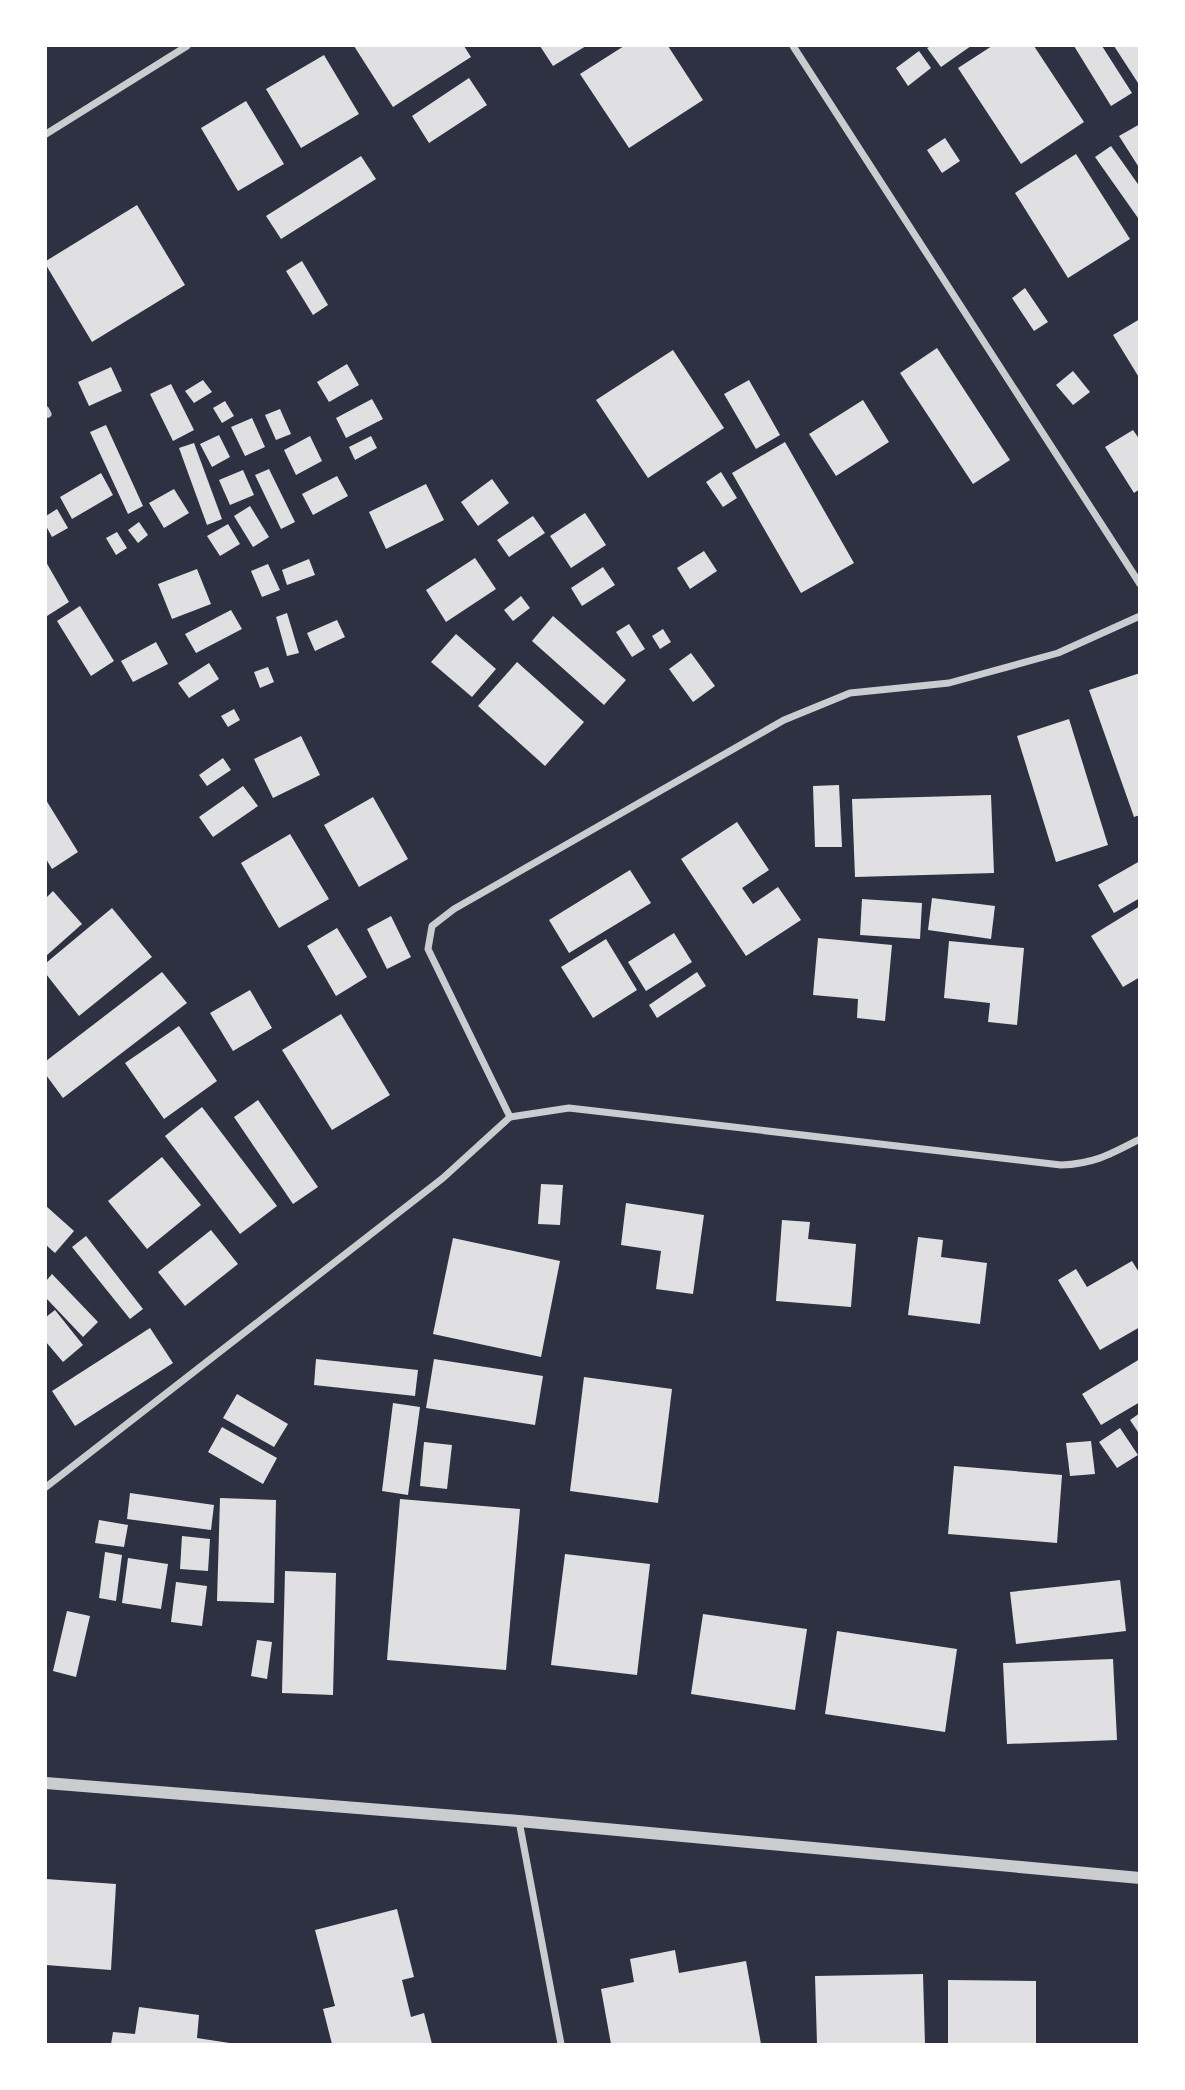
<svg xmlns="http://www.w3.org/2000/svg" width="1185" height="2090" font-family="Jost,sans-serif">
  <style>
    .building { fill: #e0e0e3 }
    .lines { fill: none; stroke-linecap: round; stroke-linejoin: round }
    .minor { stroke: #caccd0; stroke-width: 7 }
    .tertiary { stroke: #caccd0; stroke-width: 12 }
  </style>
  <rect width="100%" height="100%" fill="#2d3142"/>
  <!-- building -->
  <g class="building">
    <path d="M354,46H464L471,57L393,107Z"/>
    <path d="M540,46H586L553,66Z"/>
    <path d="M624,46H668L703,100L629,148L580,74Z"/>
    <path d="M931,46H971L941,67L927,48Z"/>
    <path d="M992,46H1034L1084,122L1021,164L958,68Z"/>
    <path d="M1074,46H1102L1132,93L1111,106Z"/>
    <path d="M1114,46H1140V86Z"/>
    <path d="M919,51L931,68L908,86L896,68Z"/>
    <path d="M324,55L359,114L301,148L266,89Z"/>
    <path d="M469,78L487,105L429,143L412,116Z"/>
    <path d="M246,101L284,164L238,191L201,128Z"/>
    <path d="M1140,124V169L1119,136Z"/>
    <path d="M945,138L960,161L942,173L927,150Z"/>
    <path d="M1111,146L1140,187V217L1138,218L1095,157Z"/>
    <path d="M1076,154L1130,239L1068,278L1015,193Z"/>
    <path d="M361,156L376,179L281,239L266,216Z"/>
    <path d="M137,205L185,285L92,342L46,265V261Z"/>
    <path d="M302,261L328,305L313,315L286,271Z"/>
    <path d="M1025,288L1048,322L1034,331L1012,298Z"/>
    <path d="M1140,319V379L1113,335Z"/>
    <path d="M937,348L1010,460L973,484L900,373Z"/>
    <path d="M673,350L724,428L648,478L596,400Z"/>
    <path d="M347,364L359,385L329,402L317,382Z"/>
    <path d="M111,367L122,391L89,406L78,382Z"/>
    <path d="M1073,371L1090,392L1073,405L1056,385Z"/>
    <path d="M203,380L212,392L194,403L185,391Z"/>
    <path d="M749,380L780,435L756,449L724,394Z"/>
    <path d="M171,384L194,430L173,441L150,394Z"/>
    <path d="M372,399L383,419L346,438L336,418Z"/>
    <path d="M863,400L889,442L836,476L809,434Z"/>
    <path d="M225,401L234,416L222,423L213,408Z"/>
    <path d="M280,409L291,434L276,440L265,415Z"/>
    <path d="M252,418L265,447L245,456L231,427Z"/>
    <path d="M106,425L143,506L128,514L90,432Z"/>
    <path d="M1133,430L1140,440V489L1134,493L1105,447Z"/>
    <path d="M219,435L230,457L212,467L200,444Z"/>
    <path d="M310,436L322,461L296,475L284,450Z"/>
    <path d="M371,436L377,448L355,460L349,447Z"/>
    <path d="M785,442L854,563L801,593L732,473Z"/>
    <path d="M194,443L222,519L207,525L179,448Z"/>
    <path d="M269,469L295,522L281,529L255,475Z"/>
    <path d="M243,470L254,495L230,505L219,480Z"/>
    <path d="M721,472L737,498L723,507L706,482Z"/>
    <path d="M101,473L113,495L72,519L60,497Z"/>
    <path d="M337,476L348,496L313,515L302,494Z"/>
    <path d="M492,479L509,503L478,526L461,502Z"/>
    <path d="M426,484L444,520L386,549L369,512Z"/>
    <path d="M174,489L189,513L164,528L149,503Z"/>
    <path d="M250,506L269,537L253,547L234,516Z"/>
    <path d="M57,509L68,528L52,537L46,526V516Z"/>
    <path d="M585,513L606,545L571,568L550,536Z"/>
    <path d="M533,516L545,533L509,557L497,540Z"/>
    <path d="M139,522L148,535L138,543L128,530Z"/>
    <path d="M228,524L240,544L220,556L207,536Z"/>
    <path d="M117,532L127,548L116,555L106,538Z"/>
    <path d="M704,551L717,571L690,589L677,568Z"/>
    <path d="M475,558L496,589L446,622L426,590Z"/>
    <path d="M309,559L315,575L287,585L282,570Z"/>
    <path d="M46,562L69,602L47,616L46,613Z"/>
    <path d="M268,564L280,590L262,597L251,571Z"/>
    <path d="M603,567L615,585L582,606L571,588Z"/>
    <path d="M197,569L211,604L172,619L158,584Z"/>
    <path d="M521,596L530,608L513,621L504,610Z"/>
    <path d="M80,606L114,661L91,676L57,621Z"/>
    <path d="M231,610L242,629L196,653L185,634Z"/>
    <path d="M287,613L299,653L287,656L276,617Z"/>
    <path d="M553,616L626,680L604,705L532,641Z"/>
    <path d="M337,620L345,637L315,651L307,633Z"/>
    <path d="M629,624L645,649L632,657L616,632Z"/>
    <path d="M663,629L671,642L660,649L652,636Z"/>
    <path d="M456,634L496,669L472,697L431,662Z"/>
    <path d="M156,642L168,664L133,682L121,661Z"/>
    <path d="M691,653L715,686L693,702L669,669Z"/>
    <path d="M517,662L584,722L545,766L478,706Z"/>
    <path d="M209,663L219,679L189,698L178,683Z"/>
    <path d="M268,667L274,682L260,688L254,672Z"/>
    <path d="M1140,673V815L1134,817L1089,690Z"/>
    <path d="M234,709L240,720L228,727L221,716Z"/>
    <path d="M1069,719L1108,845L1056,862L1017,736Z"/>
    <path d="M301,736L320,775L273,798L254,759Z"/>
    <path d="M223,758L231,770L207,786L199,775Z"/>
    <path d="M839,785L842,847H815L813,786Z"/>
    <path d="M243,786L258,806L213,837L199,817Z"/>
    <path d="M991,795L994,873L855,877L852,799Z"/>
    <path d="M373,797L408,859L359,887L324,825Z"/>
    <path d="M46,800L78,852L52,869L46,859Z"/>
    <path d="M737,822L769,870L742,888L753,904L778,887L801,920L746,956L681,859Z"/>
    <path d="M290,834L329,899L279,928L241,863Z"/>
    <path d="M1140,861V898L1114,913L1098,885Z"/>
    <path d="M630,870L651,903L569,953L549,920Z"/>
    <path d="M53,891L82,924L46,956V898Z"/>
    <path d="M932,898L995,906L991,939L928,930Z"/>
    <path d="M862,899L922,903L920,939L860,935Z"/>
    <path d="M1140,906V977L1123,987L1091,936Z"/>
    <path d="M112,908L152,957L79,1016L46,974V963Z"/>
    <path d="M391,916L411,957L387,969L367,929Z"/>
    <path d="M337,928L367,977L336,996L307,946Z"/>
    <path d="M674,933L692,962L646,991L628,962Z"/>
    <path d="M818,938L892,945L885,1021L857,1018L858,999L813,995Z"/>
    <path d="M606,939L637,990L593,1018L561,967Z"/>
    <path d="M949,941L1024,948L1017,1025L988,1022L990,1003L944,998Z"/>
    <path d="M162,972L187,1003L63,1098L46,1075V1061Z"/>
    <path d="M697,972L706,986L657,1018L649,1005Z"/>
    <path d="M250,990L272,1028L233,1051L210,1013Z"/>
    <path d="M341,1014L390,1095L332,1130L282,1050Z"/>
    <path d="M179,1026L217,1081L164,1119L125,1063Z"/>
    <path d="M258,1100L318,1187L293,1204L234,1117Z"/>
    <path d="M202,1107L277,1206L240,1234L165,1136Z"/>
    <path d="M162,1157L201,1205L147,1249L108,1201Z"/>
    <path d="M541,1184L563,1185L560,1225L538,1224Z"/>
    <path d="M626,1203L704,1215L693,1294L656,1289L661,1251L621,1245Z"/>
    <path d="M46,1206L74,1231L55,1253L46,1245Z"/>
    <path d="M782,1220L810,1222L808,1239L856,1244L851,1307L776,1301Z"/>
    <path d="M211,1230L238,1264L185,1306L158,1272Z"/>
    <path d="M86,1236L143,1309L130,1319L72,1247Z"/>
    <path d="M918,1237L943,1240L941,1257L987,1263L980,1324L908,1315Z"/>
    <path d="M453,1238L560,1261L541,1357L433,1334Z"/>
    <path d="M1132,1261L1140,1274V1327L1100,1350L1058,1280L1076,1269L1087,1287Z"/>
    <path d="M52,1274L98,1322L83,1337L46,1298V1281Z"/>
    <path d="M55,1310L83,1345L63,1362L46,1342V1317Z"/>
    <path d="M150,1328L173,1363L75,1426L52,1391Z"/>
    <path d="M316,1359L418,1370L415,1396L314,1385Z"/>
    <path d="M434,1359L543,1376L535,1425L426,1408Z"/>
    <path d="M1140,1359V1402L1101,1425L1082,1394Z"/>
    <path d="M584,1377L672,1389L658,1503L570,1491Z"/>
    <path d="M237,1394L288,1424L274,1447L223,1418Z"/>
    <path d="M393,1403L420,1407L408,1495L382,1491Z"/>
    <path d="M1140,1413V1435L1130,1420Z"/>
    <path d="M222,1427L277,1458L263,1484L208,1452Z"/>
    <path d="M1120,1428L1138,1455L1117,1468L1099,1442Z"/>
    <path d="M1091,1441L1095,1474L1070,1476L1066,1443Z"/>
    <path d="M424,1442L452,1445L447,1489L420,1486Z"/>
    <path d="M954,1466L1062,1475L1057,1543L948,1534Z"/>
    <path d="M130,1493L214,1505L211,1530L127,1519Z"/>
    <path d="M220,1498L276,1500L274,1603L217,1601Z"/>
    <path d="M400,1499L520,1509L506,1670L387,1660Z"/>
    <path d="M99,1520L128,1525L124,1547L95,1543Z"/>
    <path d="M182,1536L210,1539L208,1571L180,1569Z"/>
    <path d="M105,1552L122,1555L116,1601L99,1598Z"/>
    <path d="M565,1554L650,1564L637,1675L551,1665Z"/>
    <path d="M128,1558L168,1564L161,1609L122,1603Z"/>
    <path d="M285,1571L336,1573L333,1695L282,1693Z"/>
    <path d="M1120,1580L1126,1631L1016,1644L1010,1592Z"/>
    <path d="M176,1582L207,1586L202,1626L171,1622Z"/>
    <path d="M67,1611L90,1616L76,1677L53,1671Z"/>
    <path d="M703,1614L807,1629L795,1710L691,1694Z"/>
    <path d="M837,1631L957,1649L945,1732L825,1714Z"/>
    <path d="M257,1640L272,1642L267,1679L251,1676Z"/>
    <path d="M1113,1659L1117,1740L1007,1744L1003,1663Z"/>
    <path d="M46,1879L116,1884L111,1970L46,1965Z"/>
    <path d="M397,1909L414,1977L402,1980L411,2017L424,2013L432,2044H332L323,2009L335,2006L315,1930Z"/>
    <path d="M675,1950L679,1973L746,1961L761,2044H611L601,1989L634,1982L630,1959Z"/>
    <path d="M923,1974L925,2044H817L815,1976Z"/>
    <path d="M948,1980L1036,1981V2044H948Z"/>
    <path d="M139,2007L199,2015L197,2038L236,2044H111L113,2032L135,2034Z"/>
  </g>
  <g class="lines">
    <!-- minor -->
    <g class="minor">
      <path d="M793,46L1140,584"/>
      <path d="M46,134L187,46"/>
      <path d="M46,410L48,414"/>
      <path d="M510,1117L428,949L432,926L454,909L784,720L850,693L949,683L1058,653L1140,616"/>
      <path d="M46,1487L443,1178L510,1117L569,1108L1061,1165C1094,1164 1111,1154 1140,1139"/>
      <path d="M519,1821L561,2044"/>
    </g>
    <!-- tertiary -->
    <path class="tertiary" d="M46,1783L519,1821L1140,1878"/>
  </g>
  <!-- border -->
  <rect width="1185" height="2090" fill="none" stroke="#ffffff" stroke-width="94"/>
</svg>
